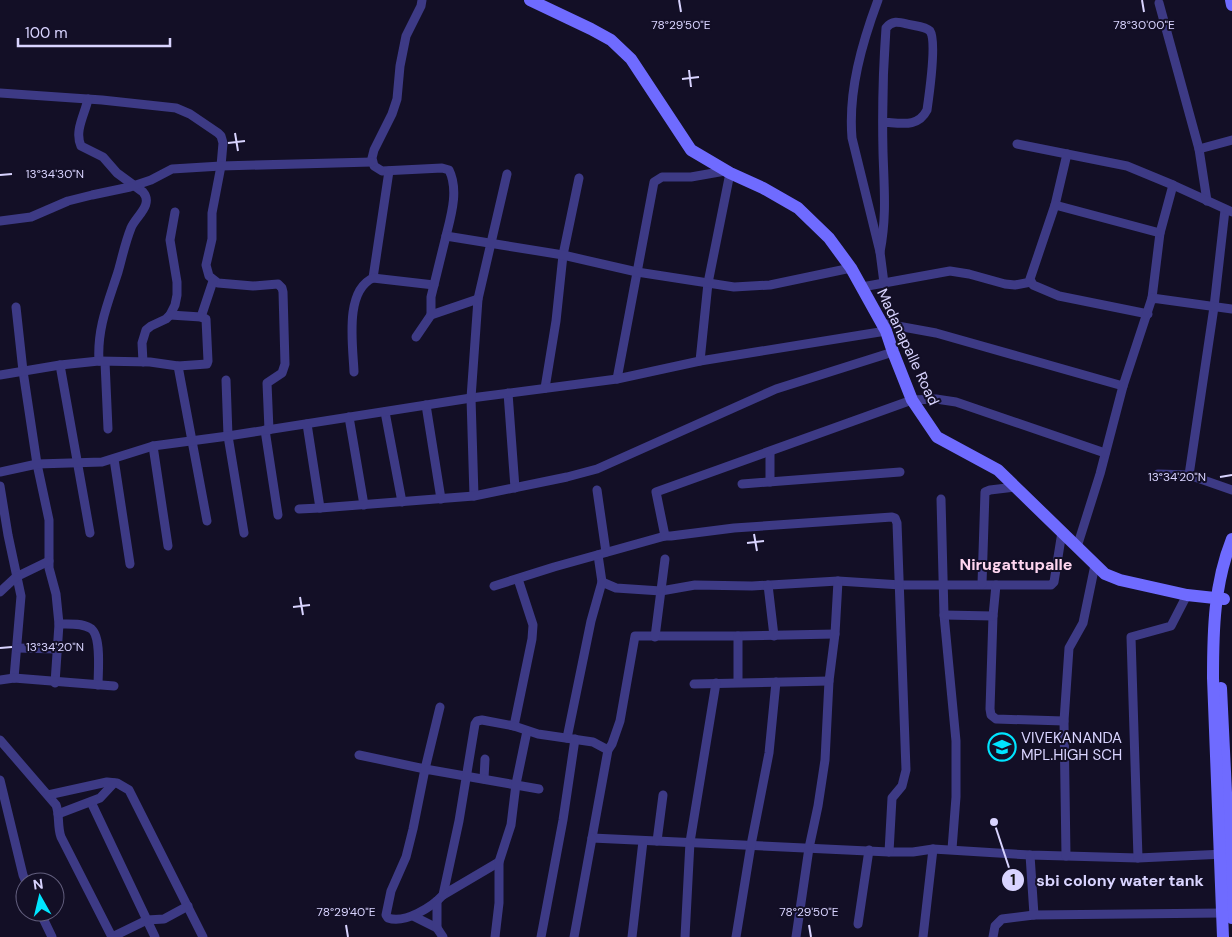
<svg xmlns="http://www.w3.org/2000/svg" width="1232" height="937" font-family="'DM Sans',sans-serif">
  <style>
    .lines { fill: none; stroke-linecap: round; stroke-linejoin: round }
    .minor { stroke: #3d3a85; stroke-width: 9 }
    .secondary { stroke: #6f6bff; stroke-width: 12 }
    .ticks { fill: none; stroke: #d9d4ff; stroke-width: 2 }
    .labels { text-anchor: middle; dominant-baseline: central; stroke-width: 4; stroke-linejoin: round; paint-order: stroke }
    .street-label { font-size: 15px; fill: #d9d4ff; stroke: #130f26 }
    .poi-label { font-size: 15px; fill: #d9d4ff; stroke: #130f26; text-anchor: start }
    .neighbourhood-label { font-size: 16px; font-weight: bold; fill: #ffd6f0; stroke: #130f26 }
    .ticks-label { font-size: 12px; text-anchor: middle; fill: #d9d4ff; stroke: #130f26; stroke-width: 4; stroke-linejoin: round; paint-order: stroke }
    .leader { fill: none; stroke: #d9d4ff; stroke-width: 2 }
    .callout-dot { fill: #d9d4ff; stroke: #130f26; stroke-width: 2 }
    .mark-label { font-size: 15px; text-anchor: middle; font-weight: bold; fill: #111 }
    .callout-label { font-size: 16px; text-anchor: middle; font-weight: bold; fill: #d9d4ff; stroke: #130f26; stroke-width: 4; stroke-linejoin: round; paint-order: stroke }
  </style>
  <rect width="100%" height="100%" fill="#130f26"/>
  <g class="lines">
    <!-- minor -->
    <g class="minor">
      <path d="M422,0L421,6L406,36L400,66L397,99L392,114L374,150L372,158L374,166L382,171L442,168L449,170C459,190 451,216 446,236"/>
      <path d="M878,0C862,43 848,91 852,138L880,252L884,283"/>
      <path d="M1159,3L1199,149L1207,201"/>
      <path d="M0,93L102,100L176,108L190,114L218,133L221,136L223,143L221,166L212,213V239L206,265L209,276L218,283L253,286L278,284L282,288L283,292L285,364L282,373L267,383L269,430"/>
      <path d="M88,99C85,114 74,131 81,146L103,157L117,173L143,192C154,205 135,217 131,228C125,243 122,258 118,272C108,303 97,328 99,361"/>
      <path d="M1017,144L1127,166L1173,185"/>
      <path d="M1199,149L1232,140"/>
      <path d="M1055,205L1067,154"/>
      <path d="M1225,210L1214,307L1189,475L1232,490"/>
      <path d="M0,221L31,217L68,201L92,195L130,187L151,180L172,169L221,166L372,162"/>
      <path d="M880,252C887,216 884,187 883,152C882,110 883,69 886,28C892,20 899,22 907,24C914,26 925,26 930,31C937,41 929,96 927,110C918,128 901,123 883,122"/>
      <path d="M373,278L389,171"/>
      <path d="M862,287L950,271L969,274L1005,284L1015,285L1031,282"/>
      <path d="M1152,298L1160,233L1173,185L1232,212"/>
      <path d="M478,299L507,174"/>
      <path d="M16,307L23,371L37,464L49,520V568L56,594L59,624L55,683"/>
      <path d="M1148,314L1059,296L1033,285L1030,279L1055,205L1160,233"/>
      <path d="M201,317L213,281"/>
      <path d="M881,323L936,333L1123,386L1152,298L1232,309"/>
      <path d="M416,337L431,315"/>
      <path d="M700,361L708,283L730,173"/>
      <path d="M105,362L108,429"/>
      <path d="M143,362L142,343L146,330L151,326L166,319L170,315L175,305L177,295V282L170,240L175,212"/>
      <path d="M60,365L90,533"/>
      <path d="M178,366L207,521"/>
      <path d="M354,372C353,346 344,291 373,278L434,285"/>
      <path d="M0,375L60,365L99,361L150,362L178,366L207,364L208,361L206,319L201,317L170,315"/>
      <path d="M617,379L654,182L662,177H691L725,171"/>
      <path d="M226,380L228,436L244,533"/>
      <path d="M545,388L556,321L563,255L579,178"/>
      <path d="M508,393L515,488"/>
      <path d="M426,405L441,499"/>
      <path d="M385,412L402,502"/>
      <path d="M349,417L364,505"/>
      <path d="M307,424L320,508"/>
      <path d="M265,430L278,515"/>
      <path d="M153,446L168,546"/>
      <path d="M114,459L130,564"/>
      <path d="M0,472L37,464L102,462L153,446L228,436L471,398L617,379L700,361L886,331"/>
      <path d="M1158,474L1189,475"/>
      <path d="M770,482V452"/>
      <path d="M742,484L900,472"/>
      <path d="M0,486L8,535L21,596L14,678"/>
      <path d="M597,490L606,552"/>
      <path d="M474,496L471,398L478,299L431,315V297L446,236L563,255L637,272L734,287L770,285L851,268"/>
      <path d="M941,499L944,615L956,741V797L952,849"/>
      <path d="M299,509L320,508L474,496L567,477L597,469L776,389L893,352"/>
      <path d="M1077,547L1100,474L1123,386"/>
      <path d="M598,555L602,582L616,588L661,591L695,585L752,586L838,581L901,585H996L993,616L990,709L991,715L996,719L1064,721"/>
      <path d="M982,584L985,492L990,490L1015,487"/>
      <path d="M768,585L774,636"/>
      <path d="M996,585H1051L1054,582L1062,532"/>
      <path d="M494,586L554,567L665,536"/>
      <path d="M0,592L16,577L49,561"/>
      <path d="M944,615L993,616"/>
      <path d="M59,624C69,624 81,623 90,628C102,634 98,673 98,685"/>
      <path d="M835,634L738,636H635L620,721L612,744L608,750L592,838L889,852H913L933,849L1030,855L1138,858L1225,854"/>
      <path d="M738,636V682"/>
      <path d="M655,637L665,559"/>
      <path d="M17,648L57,649"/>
      <path d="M0,680L14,678L114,686"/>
      <path d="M694,684L829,681"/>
      <path d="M514,726L532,639L533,625L518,579"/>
      <path d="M567,738L591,621L602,582"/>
      <path d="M0,740L56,805C60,815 57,826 61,837L112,937"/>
      <path d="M359,755L425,769L440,707"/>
      <path d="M484,779L485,759"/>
      <path d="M0,780L23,875L26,882"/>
      <path d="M48,795L107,782L117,783L129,790L203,937"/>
      <path d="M91,802L155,937"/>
      <path d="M58,814L100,798L114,783"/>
      <path d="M657,841L663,795"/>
      <path d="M889,852L892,798L902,786L906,770L897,523L895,518L892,517L734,528L671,536H665L656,492L912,400L936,399L956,402L1105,453"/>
      <path d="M1030,855L1034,915"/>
      <path d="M1066,856L1064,721L1069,648L1083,623L1095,565"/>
      <path d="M1138,858L1131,637L1171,626L1187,595"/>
      <path d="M499,862L443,895C432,907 405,924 388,918L386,915L391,891L406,857L413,829L425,769L539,789"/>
      <path d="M443,895L459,821L475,724L477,721L482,720L514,726L538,734L593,742L608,750"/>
      <path d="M40,912L52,937"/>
      <path d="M413,916L437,928L443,937"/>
      <path d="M858,924L869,850"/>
      <path d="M437,928V901"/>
      <path d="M112,937L147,920L164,919L188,906"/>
      <path d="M495,937L499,903V862L511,825L516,784L527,731"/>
      <path d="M541,937L563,820L575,739"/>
      <path d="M574,937L592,838"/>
      <path d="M632,937L643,841"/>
      <path d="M685,937L690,842L716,683"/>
      <path d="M736,937L751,845L769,753L776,682"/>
      <path d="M796,937L809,848L818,806L825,760L829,681L835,634L838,581"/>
      <path d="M923,937L933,849"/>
      <path d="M993,937L995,926L1002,919L1034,915L1222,913"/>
    </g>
    <!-- secondary -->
    <g class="secondary">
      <path d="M530,0L591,29L611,40L631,59L691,150L730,173L763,188L798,208L829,238L851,268L886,331L893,352L912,400L937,437L998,470L1105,574L1120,580L1187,595L1224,599"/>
      <path d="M1231,0L1232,5"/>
      <path d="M1221,688L1232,918"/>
      <path d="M1223,937L1213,678C1213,630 1214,584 1232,539"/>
    </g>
  </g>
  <!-- ticks -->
  <path class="ticks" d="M679,0L681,12M1142,0L1144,12M689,70L691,87M682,79L699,77M235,133L238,151M228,143L245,141M0,175L12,174M1220,477L1232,475M754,534L757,551M747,543L764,541M300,597L303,615M293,607L310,605M0,648L12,647M346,925L348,937M809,925L811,937"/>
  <!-- icons -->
  <defs>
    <g id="school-ring" transform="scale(1.4375)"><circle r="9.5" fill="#130f26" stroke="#00e5ff" stroke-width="1.5"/><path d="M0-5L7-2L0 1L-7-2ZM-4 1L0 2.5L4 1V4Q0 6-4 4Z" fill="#00e5ff"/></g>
  </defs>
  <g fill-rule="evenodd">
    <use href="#school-ring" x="1002" y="747"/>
  </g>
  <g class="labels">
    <!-- street labels -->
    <g class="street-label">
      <text transform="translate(908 347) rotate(65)">Madanapalle Road</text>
    </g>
    <!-- poi labels -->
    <g class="poi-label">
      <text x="1021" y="738">VIVEKANANDA<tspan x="1021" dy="17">MPL.HIGH SCH</tspan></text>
    </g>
    <!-- neighbourhood labels -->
    <g class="neighbourhood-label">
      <text x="1016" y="564">Nirugattupalle</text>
    </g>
  </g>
  <g class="ticks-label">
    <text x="681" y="29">78°29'50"E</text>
    <text x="1144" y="29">78°30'00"E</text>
    <text x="55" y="178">13°34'30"N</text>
    <text x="1177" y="481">13°34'20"N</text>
    <text x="55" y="651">13°34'20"N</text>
    <text x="346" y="916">78°29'40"E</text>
    <text x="809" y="916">78°29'50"E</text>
  </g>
  <!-- callouts -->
  <path class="leader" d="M994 822L1013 880"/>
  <g class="callout-dot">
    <circle cx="994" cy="822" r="5"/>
    <circle cx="1013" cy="880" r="12"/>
  </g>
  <g class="mark-label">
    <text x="1013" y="885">1</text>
  </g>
  <g class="callout-label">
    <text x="1120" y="886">sbi colony water tank</text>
  </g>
  <!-- north arrow -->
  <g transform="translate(40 897) rotate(352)"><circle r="24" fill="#130f26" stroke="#625e7d"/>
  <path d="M0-4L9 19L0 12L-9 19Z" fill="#00e5ff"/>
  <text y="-8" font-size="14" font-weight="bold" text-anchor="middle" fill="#d9d4ff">N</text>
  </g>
  <!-- scale -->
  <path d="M18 38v8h152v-8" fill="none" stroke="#d9d4ff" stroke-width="2.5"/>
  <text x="25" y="38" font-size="15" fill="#d9d4ff" stroke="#130f26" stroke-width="4" paint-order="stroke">100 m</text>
</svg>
